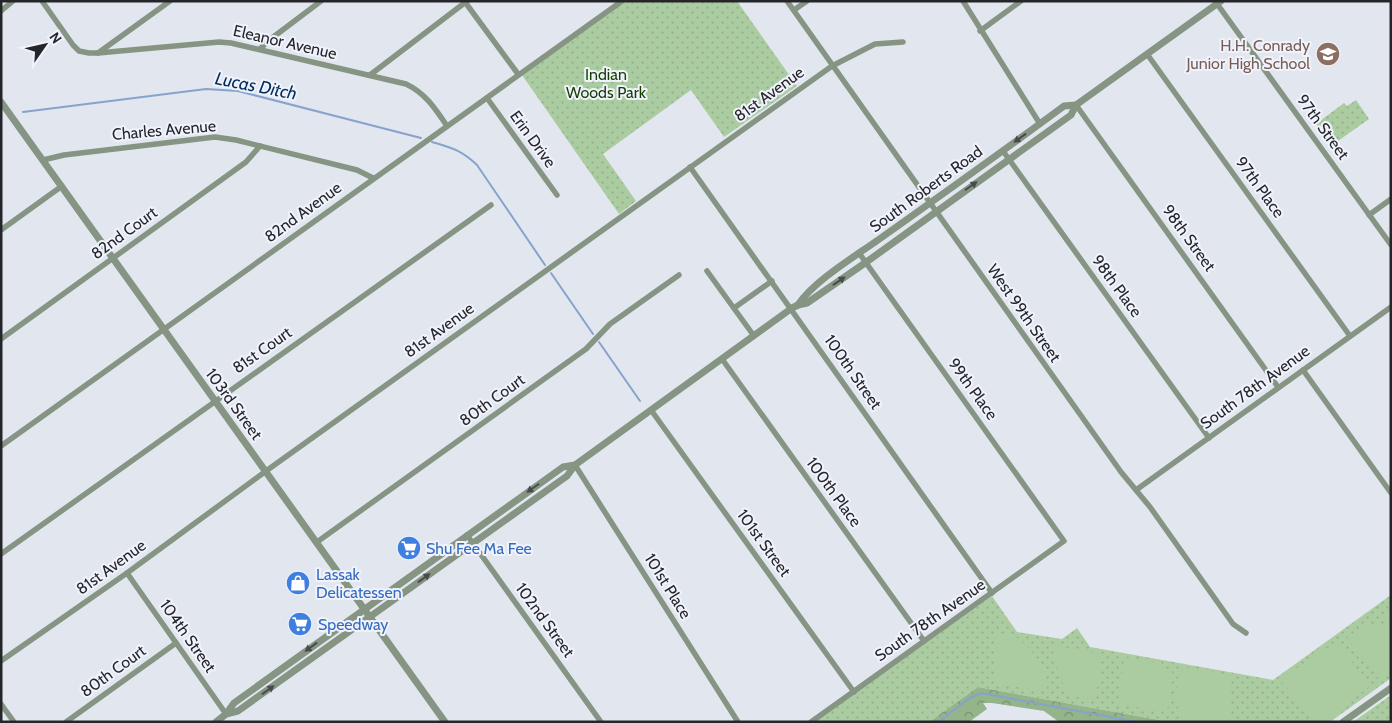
<svg xmlns="http://www.w3.org/2000/svg" width="1392" height="723" font-family="Cabin,sans-serif">
  <style>
    .grass { fill: url(#grass-dots) }
    .forest { fill: url(#forest-crowns) }
    .garden { fill: #abcca1 }
    .lines { fill: none; stroke-linecap: round; stroke-linejoin: round }
    .stream { stroke: #86a3cc; stroke-width: 2 }
    .minor { stroke: #859483; stroke-width: 5.5 }
    .tertiary { stroke: #859483; stroke-width: 7 }
    .oneway { fill: #474c49 }
    .labels { text-anchor: middle; dominant-baseline: central; stroke-width: 4; stroke-linejoin: round; paint-order: stroke }
    .street-label { font-size: 16px; fill: #25262a; stroke: #f0f3fc }
    .education-label { font-size: 16px; fill: #785e54; stroke: #f0f3fc; text-anchor: end }
    .park-label { font-size: 16px; fill: #153f02; stroke: #f0f3fc }
    .shop-label { font-size: 16px; fill: #366cbe; stroke: #f0f3fc; text-anchor: start }
    .water-label { font-size: 18px; font-style: italic; fill: #042d5f; stroke: #f0f3fc }
  </style>
  <defs>
    <pattern id="grass-dots" width="8" height="8" patternUnits="userSpaceOnUse" patternTransform="scale(1.25)"><rect width="8" height="8" fill="#abcca1"/><path d="M2 2h.1M6 6h.1" fill="none" stroke="#93af8b" stroke-width="1.8" stroke-linecap="round"/></pattern>
    <pattern id="forest-crowns" width="20" height="18" patternUnits="userSpaceOnUse" patternTransform="scale(1.25)"><rect width="20" height="18" fill="#94b48a"/><path d="M2 6a3 3 0 1 1 6 0M12 15a3 3 0 1 1 6 0" fill="none" stroke="#799271"/></pattern>
  </defs>
  <rect width="100%" height="100%" fill="#e2e6ef"/>
  <!-- grass -->
  <g class="grass">
    <path d="M626,1H737L797,86L724,137L691,90L603,154L636,201L619,214L522,75Z"/>
    <path d="M1356,100L1369,119L1331,146L1316,124L1344,103L1347,106Z"/>
    <path d="M1391,595V678L1330,722H1170L978,687L929,722H814L992,596L1017,632L1062,639L1077,628L1090,647L1273,680Z"/>
    <path d="M1391,695V722H1353Z"/>
  </g>
  <!-- forest -->
  <path class="forest" d="M978,687L1170,722H1059L1044,711L992,703H983L987,709L969,722H929Z"/>
  <!-- garden -->
  <g class="garden">
    <path d="M1391,598V670L1378,678L1347,637L1366,624H1384Z"/>
    <path d="M997,633L1013,635L1025,644L1036,657L1047,679V691L1000,685L996,682Z"/>
    <path d="M1054,646L1098,653L1102,658L1095,700L1072,696L1061,681L1052,648Z"/>
    <path d="M1340,646L1370,686L1323,722H1316L1280,680L1326,648Z"/>
    <path d="M1124,657L1158,663L1173,673L1167,712L1122,705L1119,701Z"/>
    <path d="M1179,666L1229,675L1231,678L1229,722H1206L1180,718L1177,716L1178,704L1176,703Z"/>
  </g>
  <g class="lines">
    <!-- stream -->
    <g class="stream">
      <path d="M23,112L206,89L238,91L421,138"/>
      <path d="M432,142C452,148 461,150 477,165L545,265"/>
      <path d="M551,273L593,334"/>
      <path d="M599,342L640,401"/>
      <path d="M939,722L968,699L981,693L1137,722"/>
    </g>
    <!-- minor -->
    <g class="minor">
      <path d="M42,1L73,45L79,51L89,53H98L219,42L231,43L406,84C425,93 435,108 447,126"/>
      <path d="M787,1L1121,472L1150,507L1233,624L1246,633"/>
      <path d="M963,1L1040,124"/>
      <path d="M1215,1L1391,245"/>
      <path d="M465,2L518,74"/>
      <path d="M794,10L807,1"/>
      <path d="M1,11L13,1"/>
      <path d="M980,31L1021,1"/>
      <path d="M260,49L268,41L321,1"/>
      <path d="M98,53L170,1"/>
      <path d="M1147,54L1350,336"/>
      <path d="M370,75L467,1"/>
      <path d="M487,98L557,195"/>
      <path d="M1076,105L1278,387"/>
      <path d="M1003,151L1209,438"/>
      <path d="M43,160L64,155L215,137L236,140L357,170L373,178"/>
      <path d="M690,167L992,593"/>
      <path d="M1369,215L1391,199"/>
      <path d="M1,230L62,186"/>
      <path d="M707,271L754,336"/>
      <path d="M734,308L772,281"/>
      <path d="M1,339L246,162L260,146"/>
      <path d="M722,359L924,641"/>
      <path d="M1303,370L1391,493"/>
      <path d="M651,410L854,692"/>
      <path d="M1,446C209,299 414,148 622,1"/>
      <path d="M575,465L738,722"/>
      <path d="M1136,490L1391,307"/>
      <path d="M467,535L601,722"/>
      <path d="M317,542L586,349L610,324L679,275"/>
      <path d="M1,554L491,205"/>
      <path d="M127,573L226,714"/>
      <path d="M1,661L127,573L266,471L832,66L875,44L903,42"/>
      <path d="M1,704L14,722"/>
      <path d="M66,722L176,643"/>
      <path d="M811,722L1064,541L859,253"/>
    </g>
    <!-- tertiary -->
    <g class="tertiary">
      <path d="M1,102L445,722"/>
      <path d="M798,305C814,281 854,257 878,240C940,196 1002,152 1064,106L1076,105"/>
      <path d="M226,714L238,711L567,476L575,465L792,308L798,305L807,303L865,263L1071,115L1076,105L1221,1"/>
      <path d="M216,722L226,714L234,703L563,467L575,465"/>
      <path d="M1343,722L1391,688"/>
    </g>
  </g>
  <!-- one-way arrows -->
  <defs><path id="oneway-solid" d="M-6-.8H1V-3.2L6.5 0L1 3.2V.8H-6Z" transform="scale(1.25)"/></defs>
  <g class="oneway">
    <use href="#oneway-solid" transform="translate(1020 138) rotate(144)"/>
    <use href="#oneway-solid" transform="translate(971 186) rotate(-35)"/>
    <use href="#oneway-solid" transform="translate(839 281) rotate(-34)"/>
    <use href="#oneway-solid" transform="translate(533 488) rotate(145)"/>
    <use href="#oneway-solid" transform="translate(424 578) rotate(-36)"/>
    <use href="#oneway-solid" transform="translate(311 647) rotate(144)"/>
    <use href="#oneway-solid" transform="translate(268 690) rotate(-36)"/>
  </g>
  <!-- icons -->
  <defs>
    <g id="school-disc" transform="scale(1.25)"><circle r="9.5" fill="#8d6e63" stroke="#f0f3fc"/><path d="M0-5L7-2L0 1L-7-2ZM-4 1L0 2.5L4 1V4Q0 6-4 4Z" fill="#fff"/></g>
    <g id="supermarket-disc" transform="scale(1.25)"><circle r="9.5" fill="#3f7fe0" stroke="#f0f3fc"/><path d="M-6-5.5h2.5l.6 2H6L4.5 2H-2.5L-4.4-4H-6ZM-1.5 3.2a1.3 1.3 0 1 0 .1 0ZM3 3.2a1.3 1.3 0 1 0 .1 0Z" fill="#fff"/></g>
    <g id="shop-disc" transform="scale(1.25)"><circle r="9.5" fill="#3f7fe0" stroke="#f0f3fc"/><path d="M-5-2.5h2.3a2.7 3.5 0 0 1 5.4 0H5L5.5 6h-11ZM-1.5-2.5h3a1.5 2.3 0 0 0-3 0Z" fill="#fff"/></g>
  </defs>
  <g fill-rule="evenodd">
    <use href="#school-disc" x="1328" y="54"/>
    <use href="#supermarket-disc" x="409" y="548"/>
    <use href="#shop-disc" x="298" y="583"/>
    <use href="#supermarket-disc" x="300" y="624"/>
  </g>
  <g class="labels">
    <!-- street labels -->
    <g class="street-label">
      <text transform="translate(285 42) rotate(13)">Eleanor Avenue</text>
      <text transform="translate(769 94) rotate(-36)">81st Avenue</text>
      <text transform="translate(1323 127) rotate(54)">97th Street</text>
      <text transform="translate(164 130) rotate(-5)">Charles Avenue</text>
      <text transform="translate(533 139) rotate(54)">Erin Drive</text>
      <text transform="translate(1260 187) rotate(54)">97th Place</text>
      <text transform="translate(926 189) rotate(-36)">South Roberts Road</text>
      <text transform="translate(303 212) rotate(-36)">82nd Avenue</text>
      <text transform="translate(124 233) rotate(-36)">82nd Court</text>
      <text transform="translate(1189 238) rotate(54)">98th Street</text>
      <text transform="translate(1117 286) rotate(54)">98th Place</text>
      <text transform="translate(1024 313) rotate(55)">West 99th Street</text>
      <text transform="translate(439 330) rotate(-36)">81st Avenue</text>
      <text transform="translate(262 350) rotate(-35)">81st Court</text>
      <text transform="translate(853 372) rotate(55)">100th Street</text>
      <text transform="translate(1255 387) rotate(-36)">South 78th Avenue</text>
      <text transform="translate(973 389) rotate(54)">99th Place</text>
      <text transform="translate(492 400) rotate(-36)">80th Court</text>
      <text transform="translate(234 404) rotate(54)">103rd Street</text>
      <text transform="translate(834 492) rotate(54)">100th Place</text>
      <text transform="translate(764 543) rotate(54)">101st Street</text>
      <text transform="translate(111 567) rotate(-36)">81st Avenue</text>
      <text transform="translate(668 586) rotate(58)">101st Place</text>
      <text transform="translate(545 620) rotate(54)">102nd Street</text>
      <text transform="translate(930 620) rotate(-35)">South 78th Avenue</text>
      <text transform="translate(188 636) rotate(55)">104th Street</text>
      <text transform="translate(113 671) rotate(-36)">80th Court</text>
    </g>
    <!-- education labels -->
    <g class="education-label">
      <text x="1310" y="45">H.H. Conrady<tspan x="1310" dy="18">Junior High School</tspan></text>
    </g>
    <!-- park labels -->
    <g class="park-label">
      <text x="606" y="74">Indian<tspan x="606" dy="18">Woods Park</tspan></text>
    </g>
    <!-- shop labels -->
    <g class="shop-label">
      <text x="426" y="548">Shu Fee Ma Fee</text>
      <text x="316" y="574">Lassak<tspan x="316" dy="18">Delicatessen</tspan></text>
      <text x="318" y="624">Speedway</text>
    </g>
    <!-- water labels -->
    <g class="water-label">
      <text transform="translate(256 86) rotate(11)">Lucas Ditch</text>
    </g>
  </g>
  <!-- border -->
  <rect width="1392" height="723" fill="none" stroke="#25262a" stroke-width="5"/>
  <!-- north arrow -->
  <g transform="translate(45 45) rotate(56)" stroke="#f0f3fc" stroke-width="4" paint-order="stroke">
  <path d="M0-4L9 19L0 12L-9 19Z" fill="#25262a"/>
  <text y="-8" font-size="14" font-weight="bold" text-anchor="middle" fill="#25262a">N</text>
  </g>
</svg>
